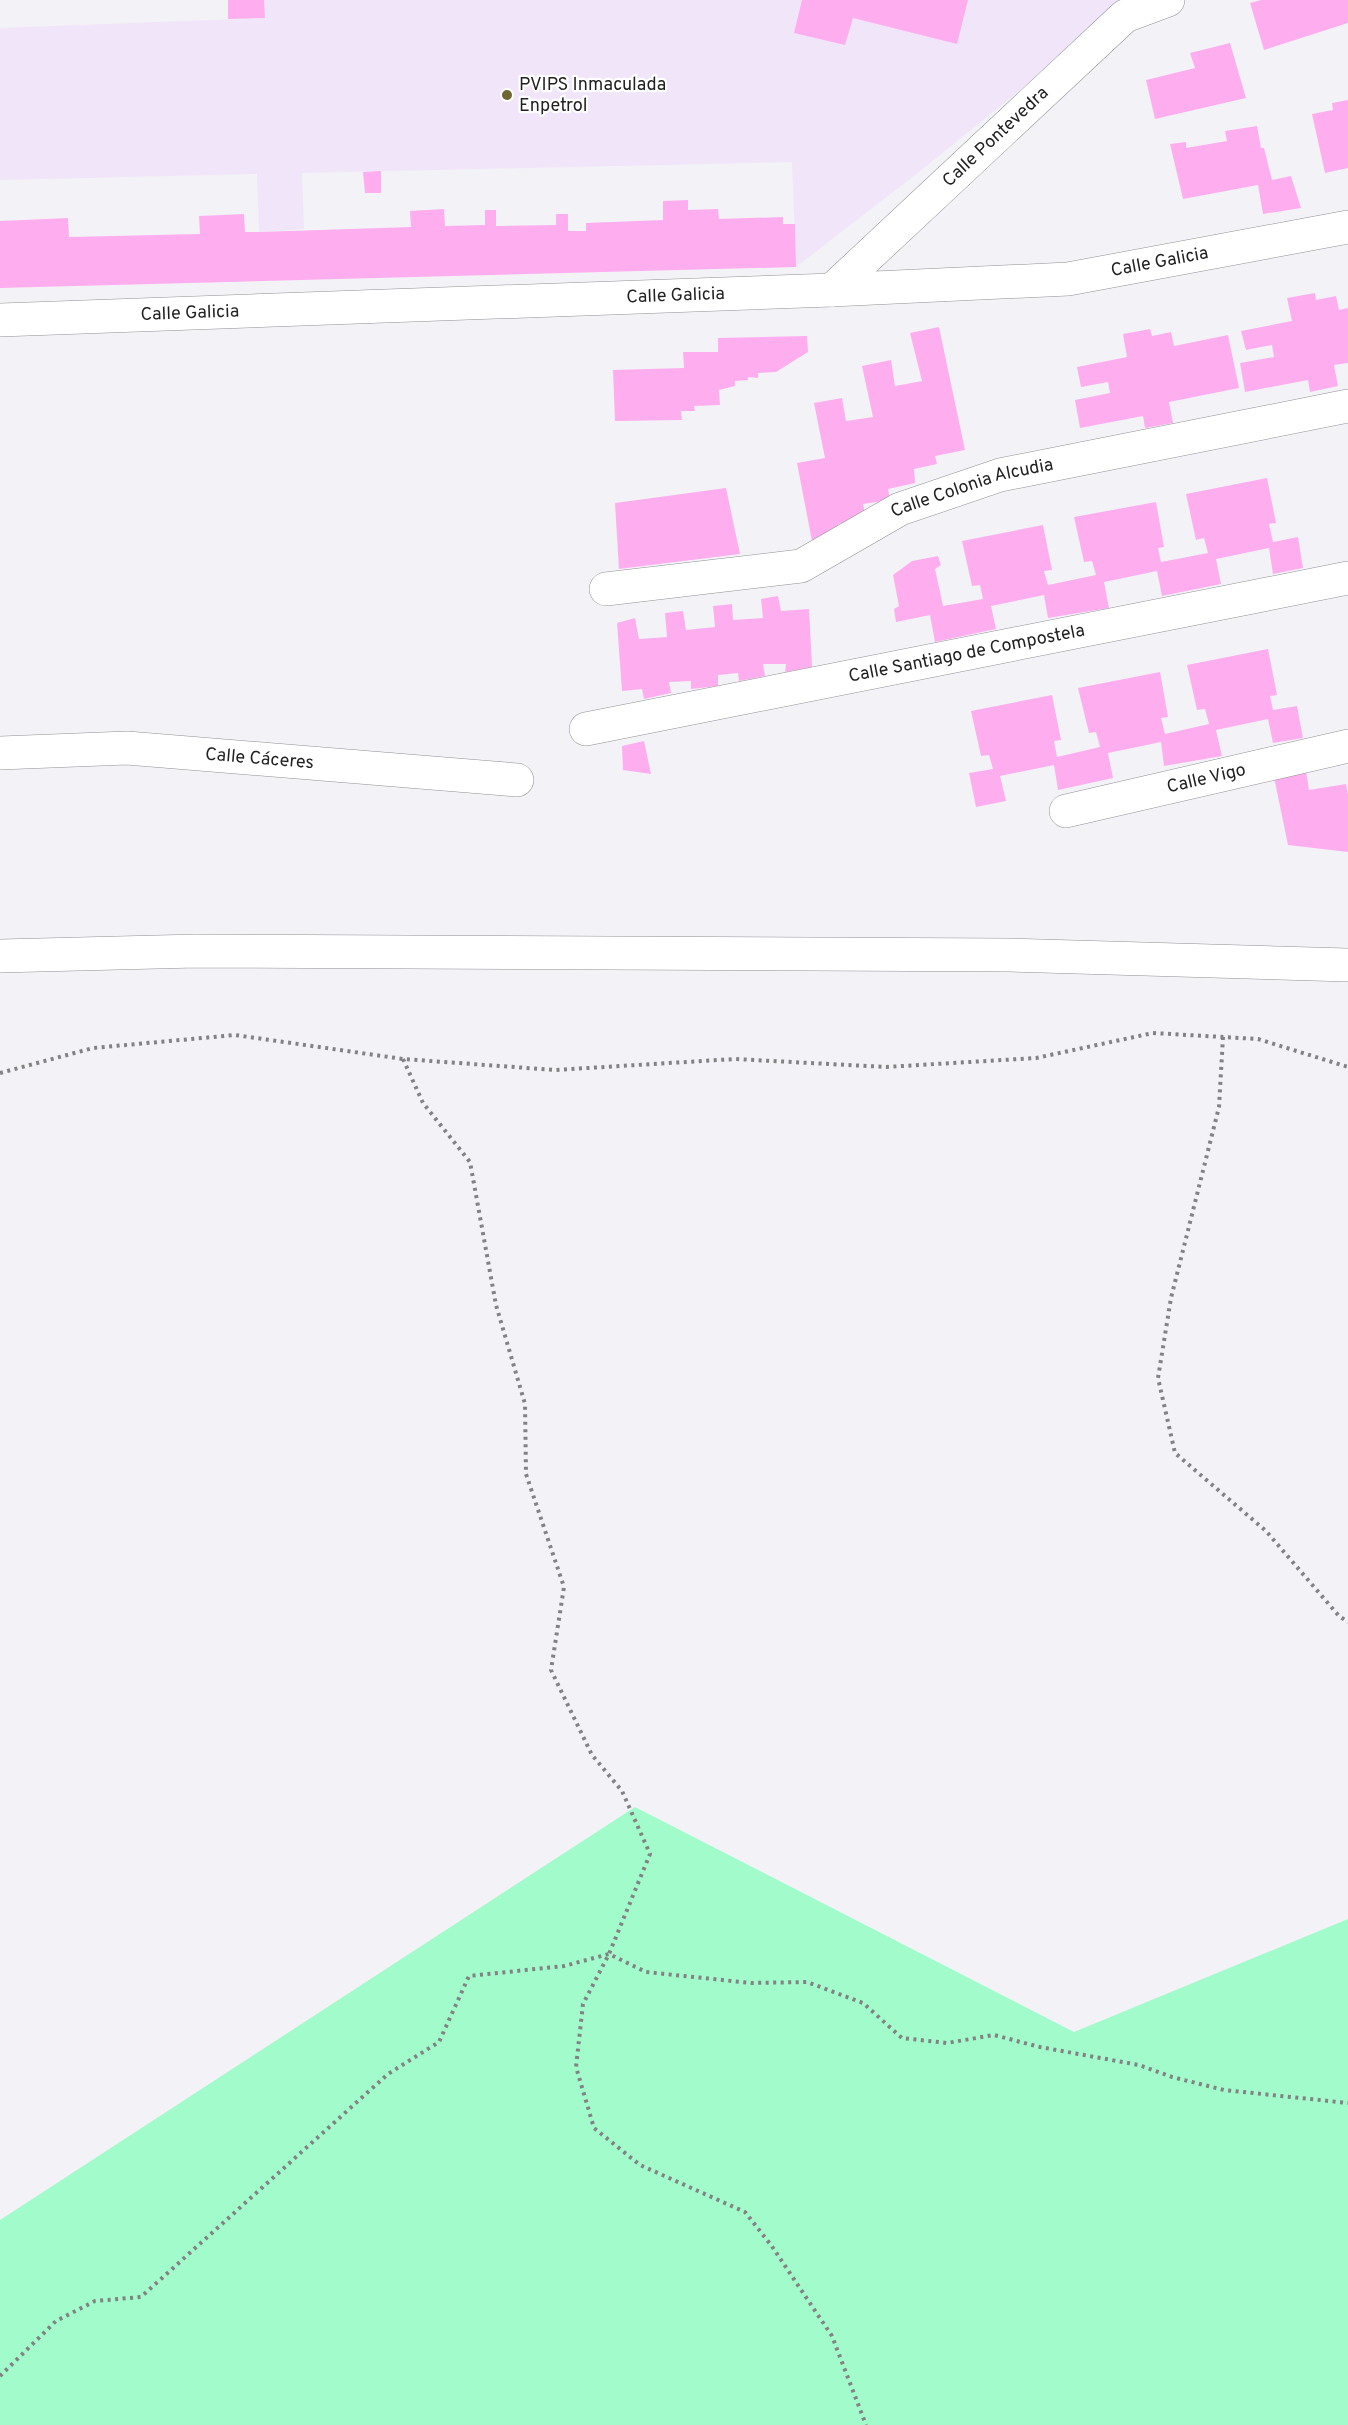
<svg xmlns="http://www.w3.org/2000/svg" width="1348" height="2425" font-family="Overpass,sans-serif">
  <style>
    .education { fill: #f0e5f9 }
    .green { fill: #a2fbcb }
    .building { fill: #feaeef }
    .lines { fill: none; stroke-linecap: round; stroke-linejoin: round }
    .minor-casing { stroke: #919195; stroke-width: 34 }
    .tertiary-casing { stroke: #919195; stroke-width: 34 }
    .path { stroke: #828284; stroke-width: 4; stroke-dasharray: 3 4.5; stroke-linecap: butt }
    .minor { stroke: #fff; stroke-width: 33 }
    .tertiary { stroke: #fff; stroke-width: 33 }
    .poi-dot { fill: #6e6734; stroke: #fff; stroke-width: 2 }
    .labels { text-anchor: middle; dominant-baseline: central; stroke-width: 4.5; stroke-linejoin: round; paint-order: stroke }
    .poi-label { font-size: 18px; fill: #212122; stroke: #fff; text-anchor: start }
    .street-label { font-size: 18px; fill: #212122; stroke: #fff }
  </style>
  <rect width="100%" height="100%" fill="#f3f3f7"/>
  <!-- education -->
  <path class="education" d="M264,0H1136L1126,4L919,172L796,267L792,162L302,173L304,229L259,232L257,174L0,180V28L265,18Z"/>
  <!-- green -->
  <path class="green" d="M635,1807L1074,2032L1348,1919V2425H0V2220Z"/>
  <!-- building -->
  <g class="building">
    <path d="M228,0H264L265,18L228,19Z"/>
    <path d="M802,0H968L957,44L853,18L845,45L794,33Z"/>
    <path d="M1261,0H1348V23L1264,50L1250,3Z"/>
    <path d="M1230,43L1246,98L1155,119L1146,80L1195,68L1190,53Z"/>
    <path d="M1348,100V168L1325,173L1312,114L1333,110L1332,103Z"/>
    <path d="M1257,126L1261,148H1264L1272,180L1291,176L1301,208L1263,214L1258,185L1183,199L1170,144L1186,142V148L1227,141L1225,131Z"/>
    <path d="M381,171V193H365L363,172Z"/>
    <path d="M688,200V210L718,209L719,219L783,217V224H795L796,267L0,288V221L68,218L69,237L200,234L199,216L244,214L245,232H259L411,227L410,211L444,209L445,226L485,225V210H496V226L556,225V214H568V231H586V223L663,220V201Z"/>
    <path d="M1315,293L1316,300L1336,296L1339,310L1348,308V363L1334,365L1338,386L1310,392L1308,380L1245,392L1240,363L1274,357L1272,345L1246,350L1241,331L1292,321L1287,298Z"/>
    <path d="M939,327L965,450L935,456L937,464L914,469L915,483L888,489L890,500L863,504L866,519L838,524L840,536L812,541L797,463L825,458L814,403L842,398L846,421L873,417L862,366L891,360L895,386L922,381L910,333Z"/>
    <path d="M1150,329L1152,336L1171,332L1174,346L1228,335L1239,388L1169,402L1173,423L1145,428L1143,416L1080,428L1075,400L1110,393L1108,382L1081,387L1077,367L1127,357L1123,334Z"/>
    <path d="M807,336L808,352L776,372L758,373V378L748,377V380L735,381V386L719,390L720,405L694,406L695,411H681L682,420L615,421L613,370L684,368L683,352H718V338Z"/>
    <path d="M1267,478L1276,523L1269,524L1273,542L1298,537L1303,568L1273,574L1269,548L1216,559L1221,584L1162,596L1157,571L1104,582L1109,608L1048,618L1044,595L991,606L996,629L935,642L930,615L896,622L894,609L899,606L893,575L912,561L938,556L941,565L935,569L943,606L983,599L980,585L972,586L962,541L1043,525L1052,570L1044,571L1048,585L1096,575L1092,561L1084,562L1074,517L1156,502L1164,547L1158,548L1161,562L1208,553L1204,538L1196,540L1186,494Z"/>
    <path d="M726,488L740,554L619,569L615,503Z"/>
    <path d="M778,596L781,611L809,609L812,667L785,672L786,664H763L765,676L739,681L738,673L718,675V686L691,689V681L669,682L671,693L644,699L642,689L622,691L617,623L635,618L639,639L667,637L665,613L683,611L686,630L715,627L713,606L732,604L733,620L763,618L761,599Z"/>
    <path d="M1268,649L1277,695L1270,696L1273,710L1297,706L1303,738L1273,743L1268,719L1216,730L1222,756L1164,766L1161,742L1108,753L1113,778L1058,790L1054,765L1000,776L1006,801L976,807L969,773L993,769L989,755L981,756L971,711L1052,695L1061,740L1054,741L1057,757L1100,747L1096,732L1089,733L1078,688L1160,672L1168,717L1161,718L1165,734L1209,724L1205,709L1197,710L1187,665Z"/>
    <path d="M644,741L651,774L623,770L622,746Z"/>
    <path d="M1306,771L1309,790L1346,784L1348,794V852L1288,845L1274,777Z"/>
  </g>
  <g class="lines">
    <!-- minor casing -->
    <g class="minor-casing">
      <g id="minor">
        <path id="s1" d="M832,290L1125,16L1168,0"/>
        <path id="s2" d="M0,320L832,290L1068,279L1348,227"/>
        <path id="s3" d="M606,589L801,566L900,509L1000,475L1348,406"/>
        <path id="s4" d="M586,729L1348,578"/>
        <path id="s5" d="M0,753L127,748L517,780"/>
        <path id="s6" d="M1066,811L1348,746"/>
      </g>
    </g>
    <!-- tertiary casing -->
    <g class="tertiary-casing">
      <path id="tertiary" d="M0,956L196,951L1008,955L1348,965"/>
    </g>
    <!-- path -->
    <g class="path">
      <path d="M1223,1037L1219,1107L1171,1298L1158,1378L1175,1453L1266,1531L1339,1616L1348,1622"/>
      <path d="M403,1059L423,1103L470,1162L496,1305L525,1404L526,1474L564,1587L551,1670L592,1755L622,1791L650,1854L609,1954L583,2004L576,2067L594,2128L640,2165L745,2212L771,2245L832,2336L866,2425"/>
      <path d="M0,1073L93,1048L235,1035L403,1059L555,1070L735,1059L886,1067L1036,1058L1153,1033L1258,1039L1348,1067"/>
      <path d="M0,2376L56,2321L95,2301L141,2297L388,2074L439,2042L469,1976L564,1966L609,1954L646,1972L751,1983L807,1982L863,2003L902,2038L947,2043L994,2035L1040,2047L1139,2065L1172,2077L1224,2090L1348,2103"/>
    </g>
    <!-- minor -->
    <use href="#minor" class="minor"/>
    <!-- tertiary -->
    <use href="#tertiary" class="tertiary"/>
  </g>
  <!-- markers -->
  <circle class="poi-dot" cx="507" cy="95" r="6"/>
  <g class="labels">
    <!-- poi labels -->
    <g class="poi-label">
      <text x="519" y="85">PVIPS Inmaculada<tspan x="519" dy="21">Enpetrol</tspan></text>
    </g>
    <!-- street labels -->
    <g class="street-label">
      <text stroke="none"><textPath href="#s1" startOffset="224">Calle Pontevedra</textPath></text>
      <text stroke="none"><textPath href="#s2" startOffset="1162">Calle Galicia</textPath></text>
      <text stroke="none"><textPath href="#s2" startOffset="676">Calle Galicia</textPath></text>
      <text stroke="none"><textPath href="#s2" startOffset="190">Calle Galicia</textPath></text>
      <text stroke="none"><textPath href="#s3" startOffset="386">Calle Colonia Alcudia</textPath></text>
      <text stroke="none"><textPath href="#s4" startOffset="388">Calle Santiago de Compostela</textPath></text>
      <text stroke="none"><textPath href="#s5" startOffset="260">Calle Cáceres</textPath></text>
      <text stroke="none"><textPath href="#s6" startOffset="144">Calle Vigo</textPath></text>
    </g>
  </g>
</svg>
